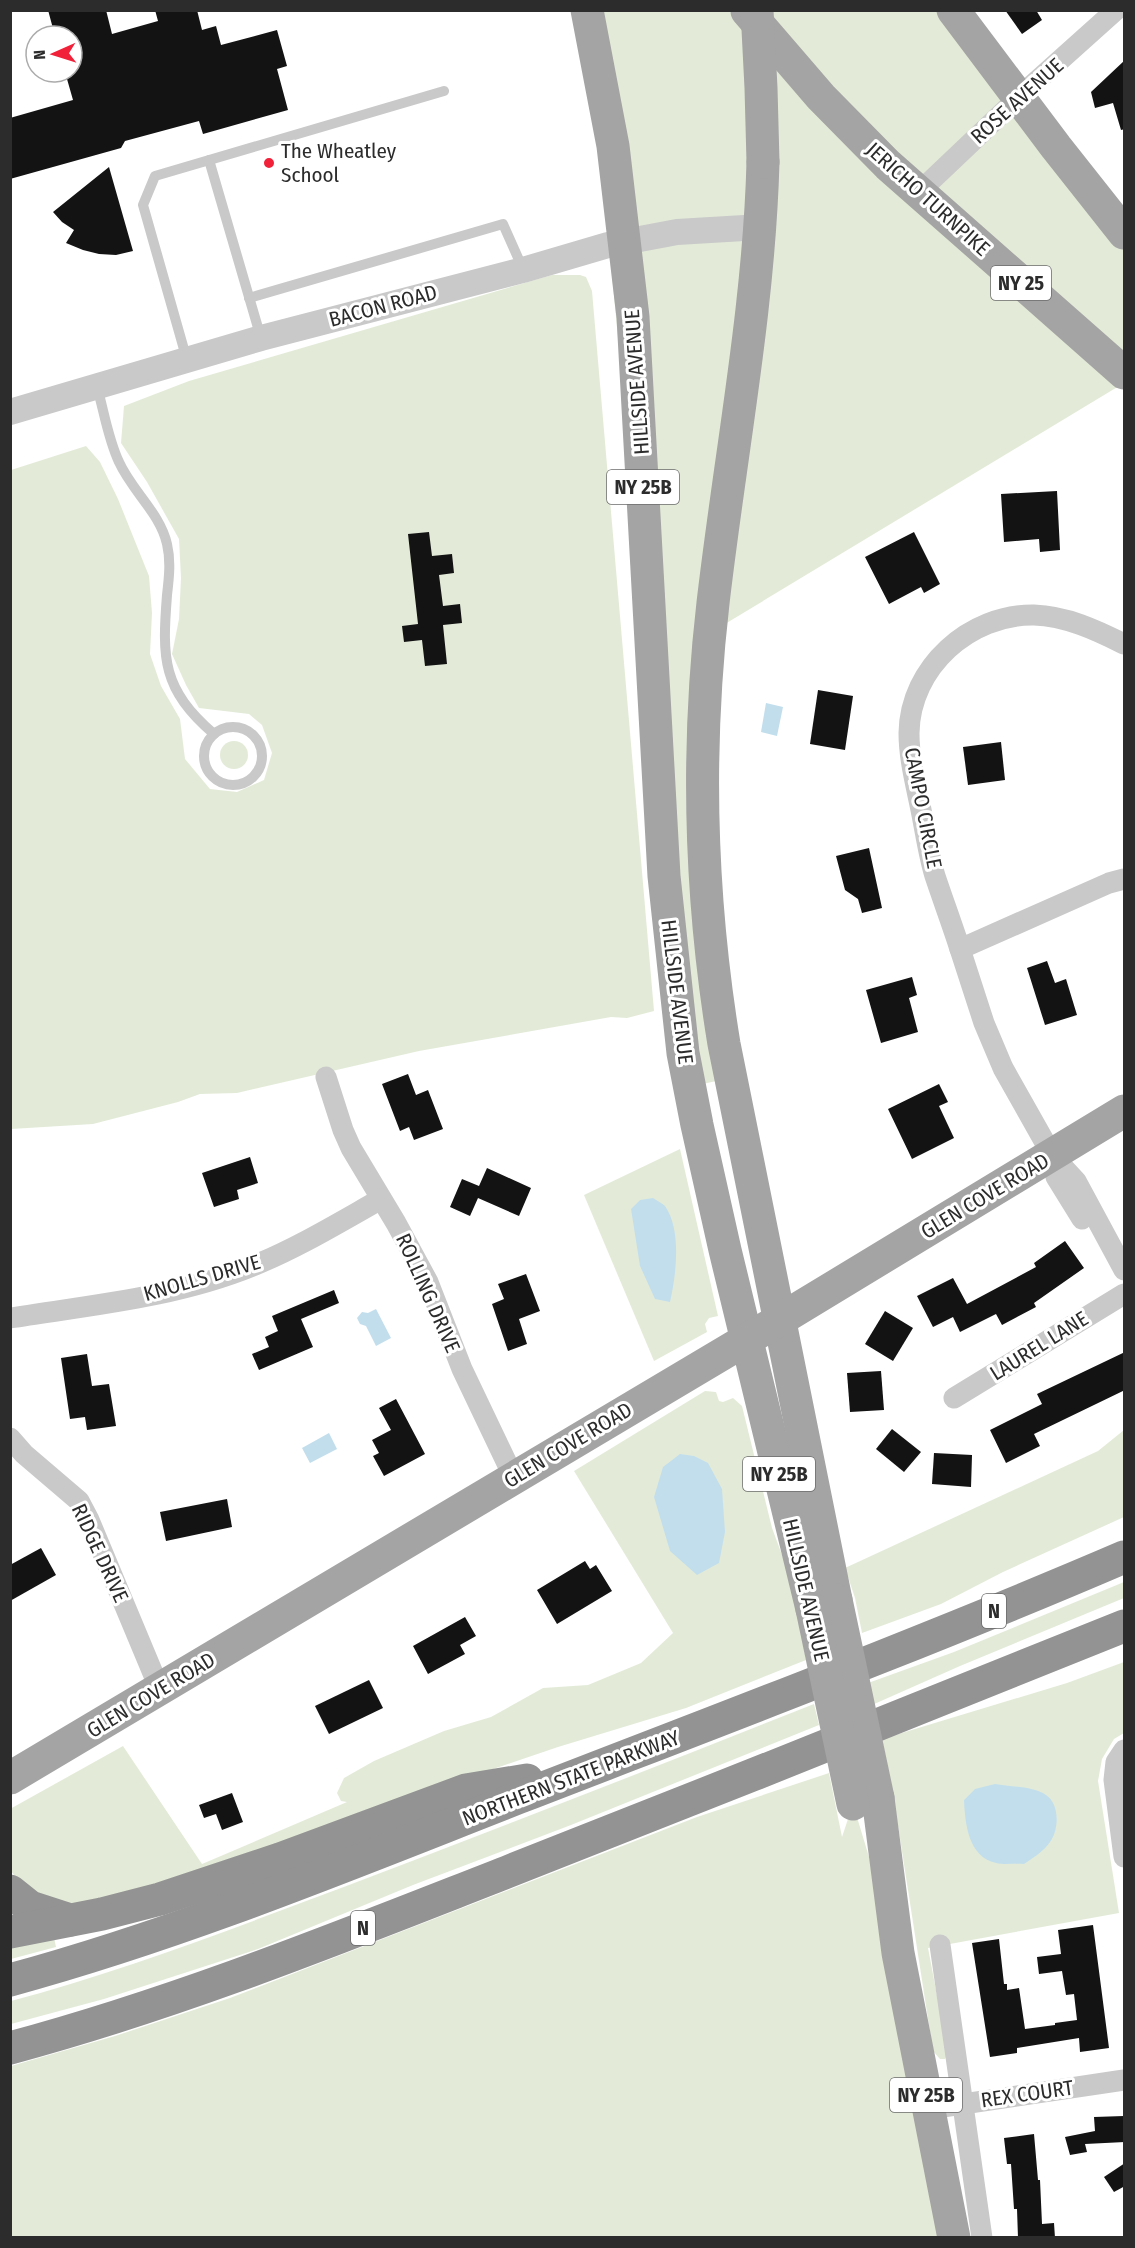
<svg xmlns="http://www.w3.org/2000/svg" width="1135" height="2248" font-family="'Fira Sans Condensed',sans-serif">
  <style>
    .green { fill: #e3ebd8 }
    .water { fill: #c2deed }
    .building { fill: #131313 }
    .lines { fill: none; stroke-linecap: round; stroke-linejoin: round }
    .service { stroke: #c9c9c9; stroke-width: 10 }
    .minor { stroke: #c9c9c9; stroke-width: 21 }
    .tertiary { stroke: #c9c9c9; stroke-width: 26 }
    .primary { stroke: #a4a4a4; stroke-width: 33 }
    .motorway { stroke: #939393; stroke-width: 33 }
    .primary-bridge { stroke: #a4a4a4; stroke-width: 33 }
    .poi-dot { fill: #f02139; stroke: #fff; stroke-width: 2 }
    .labels { text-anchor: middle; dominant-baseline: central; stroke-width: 6; stroke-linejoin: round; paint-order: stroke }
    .shield { fill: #fff; stroke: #6b6b6b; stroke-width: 1.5 }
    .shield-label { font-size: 20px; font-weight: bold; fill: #2c2c2c }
    .street-label { font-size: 21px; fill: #2c2c2c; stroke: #fff }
    .poi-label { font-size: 21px; fill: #2c2c2c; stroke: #fff; text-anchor: start }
  </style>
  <rect width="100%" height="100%" fill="#fff"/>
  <!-- green -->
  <g class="green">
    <path d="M587,11H953L1124,233V383L710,633L730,1078L689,1087Z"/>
    <path d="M552,275H580L586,277L592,291L654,1011L627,1018L611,1017L419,1051L237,1093L200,1094L178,1102L93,1124L11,1129V470L86,446L100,462L118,499L149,576L152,613L150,654L161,686L180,719L185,759L210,789L237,792L264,780L272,753L262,725L249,714L199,708L186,685L172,654L179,619L181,578L179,539L147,482L121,443L124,406L189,381Z"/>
    <circle cx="234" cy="755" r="14"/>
    <path d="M680,1149L718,1316L709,1318L705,1324L707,1332L654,1361L584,1195Z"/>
    <path d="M705,1391L716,1392L719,1401L723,1402L733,1398L742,1406L772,1528L791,1579L806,1660L686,1708L558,1747L379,1808L220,1868L70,1907L24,1889L11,1871L10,1809L123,1746L202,1864L347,1802L341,1801L337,1793L344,1778L374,1761L444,1731L491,1717L543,1688L588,1685L641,1663L673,1633L574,1471Z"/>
    <path d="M1124,1430V1517L1003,1572L941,1604L862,1633L855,1598L845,1568L1098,1451Z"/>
    <path d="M1124,1582V1598L960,1666L872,1705L868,1683L954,1652Z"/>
    <path d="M1124,1662V1733L1114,1739L1102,1759L1098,1781L1119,1913L928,1948L948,2053L945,2059H940L933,2051L892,1787L882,1739L1067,1683Z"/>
    <path d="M814,1704L819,1725L571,1825L413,1885L258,1949L104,1999L11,2024V2001C126,1970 237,1927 349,1885C505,1826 660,1765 814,1704Z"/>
    <path d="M829,1773L842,1837L853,1804L898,1953L954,2237L11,2238V2066L115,2036L230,1998L697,1817Z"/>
    <path d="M53,1933L56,1947L11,1959V1939Z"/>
  </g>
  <!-- water -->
  <g class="water">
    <path d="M766,703L783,707L777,736L761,732Z"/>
    <path d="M653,1198C657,1201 662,1203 665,1206C682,1230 676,1276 670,1302L655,1299L640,1266L631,1209L640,1200Z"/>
    <path d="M376,1309L391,1338L376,1346L366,1326L360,1324L357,1318L362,1312L368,1313Z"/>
    <path d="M329,1433L337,1449L310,1463L302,1448Z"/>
    <path d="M680,1454L694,1456L708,1463L722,1489L725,1532L719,1563L697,1575L670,1551L654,1497L663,1467Z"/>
    <path d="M995,1784C1010,1787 1033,1786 1046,1795C1060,1804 1059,1830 1050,1842C1044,1851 1033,1858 1024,1864C1015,1863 1004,1865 996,1863C968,1857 965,1823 964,1800L975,1789Z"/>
  </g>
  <!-- building -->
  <g class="building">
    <path d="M48,10H106L112,34L158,21L155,10H197L202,30L216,26L221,45L277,30L287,66L277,69L288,110L203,134L199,121L125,141L121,148L10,179V118L73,100L65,72H72V36H55Z"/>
    <path d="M1005,10H1036L1042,20L1022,34Z"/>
    <path d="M1125,60V129L1121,130L1113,103L1095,108L1091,92Z"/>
    <path d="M109,167L133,251L116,255L99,254L83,250L66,243L74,230L62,222L53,212Z"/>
    <path d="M1057,491L1060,550L1040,552L1039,539L1004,542L1001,494Z"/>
    <path d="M429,532L432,556L452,554L454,573L439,575L443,606L460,604L462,623L443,625L447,664L425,666L422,640L404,642L402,626L418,624L408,534Z"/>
    <path d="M914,532L940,584L924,593L921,587L889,604L865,557Z"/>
    <path d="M818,690L853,696L845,750L810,744Z"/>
    <path d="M1001,742L1005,780L968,785L963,747Z"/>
    <path d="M869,848L882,908L862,913L858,899L845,890L836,856Z"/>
    <path d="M1047,961L1055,983L1066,979L1077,1015L1045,1025L1027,968Z"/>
    <path d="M912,977L917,995L909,998L918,1032L881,1043L866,990Z"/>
    <path d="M408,1074L416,1095L428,1090L443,1129L414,1140L409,1127L400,1131L382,1084Z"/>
    <path d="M939,1084L948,1102L939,1106L954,1138L912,1159L888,1109Z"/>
    <path d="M250,1157L258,1183L237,1190L239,1199L214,1207L202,1173Z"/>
    <path d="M487,1168L531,1188L519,1216L478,1198L470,1216L450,1207L462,1179L479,1186Z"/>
    <path d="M1065,1241L1084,1268L1034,1303L1036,1307L1002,1325L996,1314L960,1332L953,1317L933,1327L917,1296L953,1278L967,1304L1036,1267L1034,1263Z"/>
    <path d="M526,1274L540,1311L519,1319L527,1344L508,1351L492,1304L504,1299L498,1284Z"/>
    <path d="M334,1290L339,1303L301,1319L313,1347L259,1370L252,1354L269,1347L265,1337L278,1331L272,1316Z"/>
    <path d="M885,1311L913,1328L893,1361L865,1344Z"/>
    <path d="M1125,1352V1390L1034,1434L1040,1446L1006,1463L990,1430L1042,1404L1037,1394Z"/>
    <path d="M87,1354L92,1386L109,1384L116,1426L87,1430L85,1417L70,1419L61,1358Z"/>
    <path d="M881,1371L884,1410L850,1412L847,1373Z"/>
    <path d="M396,1399L425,1454L384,1476L373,1456L379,1453L372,1440L391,1430L379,1408Z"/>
    <path d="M892,1429L921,1452L904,1472L876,1449Z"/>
    <path d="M934,1453L972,1455L971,1487L932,1484Z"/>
    <path d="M227,1499L232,1527L166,1541L160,1512Z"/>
    <path d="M41,1548L56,1575L10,1601V1565Z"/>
    <path d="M585,1561L590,1569L596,1565L612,1591L557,1624L537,1590Z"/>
    <path d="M465,1617L476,1636L460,1645L465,1654L428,1674L413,1646Z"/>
    <path d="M369,1680L383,1708L329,1734L315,1706Z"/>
    <path d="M232,1793L243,1822L222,1830L216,1814L204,1818L199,1805Z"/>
    <path d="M1093,1925L1109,2048L1080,2052L1079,2038L1017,2048V2053L990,2057L972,1943L999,1939L1004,1984H1007V1990L1019,1988L1025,2029L1055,2025V2023L1077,2020L1074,1994L1066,1995L1062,1971L1039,1974L1037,1957L1061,1954L1058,1930Z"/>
    <path d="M1124,2116L1125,2142L1085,2144L1087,2152L1070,2155L1065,2137L1095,2131L1094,2117Z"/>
    <path d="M1034,2134L1038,2180H1040L1042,2224L1054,2223L1055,2238H1018L1017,2209H1014L1011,2164H1007L1004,2138Z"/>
    <path d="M1125,2163V2186L1114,2192L1104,2177Z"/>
  </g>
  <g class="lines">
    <!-- service -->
    <g class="service">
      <path d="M209,160L261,338"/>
      <path d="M249,298L503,224L523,269"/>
      <path d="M187,360L143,205L155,176L444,91"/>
      <path d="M97,387C104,411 108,439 119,462C132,491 160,513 167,544C171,561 169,578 167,595C162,659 162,689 214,734"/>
      <circle cx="233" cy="756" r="29"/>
    </g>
    <!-- minor -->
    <g class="minor">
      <path d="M918,193L1019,97L1116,10"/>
      <path d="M1124,644C1096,630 1066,616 1034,615C970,614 910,667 909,733C909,757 915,781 920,805C925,828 928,853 935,876C943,900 952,924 960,949L1109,883L1124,879"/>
      <path d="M960,949L984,1023L1003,1068L1052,1155L1076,1181L1124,1270"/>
      <path d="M326,1077L343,1130L351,1148L396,1223L428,1282L462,1369L514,1478"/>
      <path d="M1053,1162L1056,1177L1082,1219"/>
      <path d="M10,1318C92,1305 178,1297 255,1265C299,1247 340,1222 381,1199"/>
      <path d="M954,1398L1124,1294"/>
      <path d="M10,1438L24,1454L79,1501L89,1520L160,1690"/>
      <path d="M1124,1750L1116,1762L1114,1780L1124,1857"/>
      <path d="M940,1945L982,2238"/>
      <path d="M929,2109L1124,2080"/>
    </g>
    <!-- tertiary -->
    <path class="tertiary" d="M10,412L261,338L523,270L608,245L677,232L761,227"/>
    <!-- primary -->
    <g class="primary">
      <path d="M587,10L613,146L633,317L664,876L683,1053L697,1125L725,1250L812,1609"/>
      <path d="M953,10L1056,147L1124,233"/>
      <path d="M747,11L821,97L888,165L1124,373"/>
      <path d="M763,162C759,310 730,456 713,603C696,750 700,898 724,1044L836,1600"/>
      <path d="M10,1778L781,1319L1124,1111"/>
      <path d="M878,1798L898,1953L954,2238"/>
    </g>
    <!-- motorway -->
    <g class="motorway">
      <path d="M10,1891L30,1907L70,1920"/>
      <path d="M10,1932L102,1914L160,1899L280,1859L466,1790L527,1780"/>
      <path d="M10,1980C186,1932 354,1862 523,1796C724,1718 926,1642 1124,1557"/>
      <path d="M10,2048C181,2002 343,1936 507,1872C713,1791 919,1709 1124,1626"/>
    </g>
    <!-- primary-bridge -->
    <g class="primary-bridge">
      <path d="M757,10L761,88L763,162"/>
      <path d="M836,1600L878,1798"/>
      <path d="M812,1609L853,1804"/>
    </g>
  </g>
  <!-- markers -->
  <circle class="poi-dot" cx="269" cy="163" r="6"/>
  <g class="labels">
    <!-- shield labels -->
    <g class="shield">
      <rect x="991" y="266" width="60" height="34" rx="4.5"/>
      <rect x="607" y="470" width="72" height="34" rx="4.5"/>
      <rect x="743" y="1457" width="72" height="34" rx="4.5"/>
      <rect x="982" y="1594" width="24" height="34" rx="4.5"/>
      <rect x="351" y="1911" width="24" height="34" rx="4.5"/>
      <rect x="890" y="2078" width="72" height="34" rx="4.5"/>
    </g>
    <g class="shield-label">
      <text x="1021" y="283">NY 25</text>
      <text x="643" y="487">NY 25B</text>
      <text x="779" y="1474">NY 25B</text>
      <text x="994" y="1611">N</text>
      <text x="363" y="1928">N</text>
      <text x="926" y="2095">NY 25B</text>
    </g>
    <!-- street labels -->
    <g class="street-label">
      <text transform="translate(1017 101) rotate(-42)">ROSE AVENUE</text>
      <text transform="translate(928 199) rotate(42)">JERICHO TURNPIKE</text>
      <text transform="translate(383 306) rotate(-15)">BACON ROAD</text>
      <text transform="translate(637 382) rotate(-94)">HILLSIDE AVENUE</text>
      <text transform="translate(923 808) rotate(79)">CAMPO CIRCLE</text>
      <text transform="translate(677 992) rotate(83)">HILLSIDE AVENUE</text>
      <text transform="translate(985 1196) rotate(-31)">GLEN COVE ROAD</text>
      <text transform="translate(202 1278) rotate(-16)">KNOLLS DRIVE</text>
      <text transform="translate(428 1293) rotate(66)">ROLLING DRIVE</text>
      <text transform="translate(1039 1346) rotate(-32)">LAUREL LANE</text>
      <text transform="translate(568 1445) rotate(-31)">GLEN COVE ROAD</text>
      <text transform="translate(100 1553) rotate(65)">RIDGE DRIVE</text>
      <text transform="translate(806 1590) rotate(77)">HILLSIDE AVENUE</text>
      <text transform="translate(151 1695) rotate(-31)">GLEN COVE ROAD</text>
      <text transform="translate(571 1778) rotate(-21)">NORTHERN STATE PARKWAY</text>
      <text transform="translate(1027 2094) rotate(-8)">REX COURT</text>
    </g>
    <!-- poi labels -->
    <g class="poi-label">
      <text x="281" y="151">The Wheatley<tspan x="281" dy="24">School</tspan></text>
    </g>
  </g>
  <!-- border -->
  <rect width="1135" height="2248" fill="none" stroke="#2c2c2c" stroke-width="24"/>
  <!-- north arrow -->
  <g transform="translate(54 54) rotate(267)"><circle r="28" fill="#ffffff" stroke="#ababab" stroke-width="1.5"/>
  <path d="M0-4.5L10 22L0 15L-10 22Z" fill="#f02139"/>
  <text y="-9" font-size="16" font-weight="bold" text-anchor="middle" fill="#2c2c2c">N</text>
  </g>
</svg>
